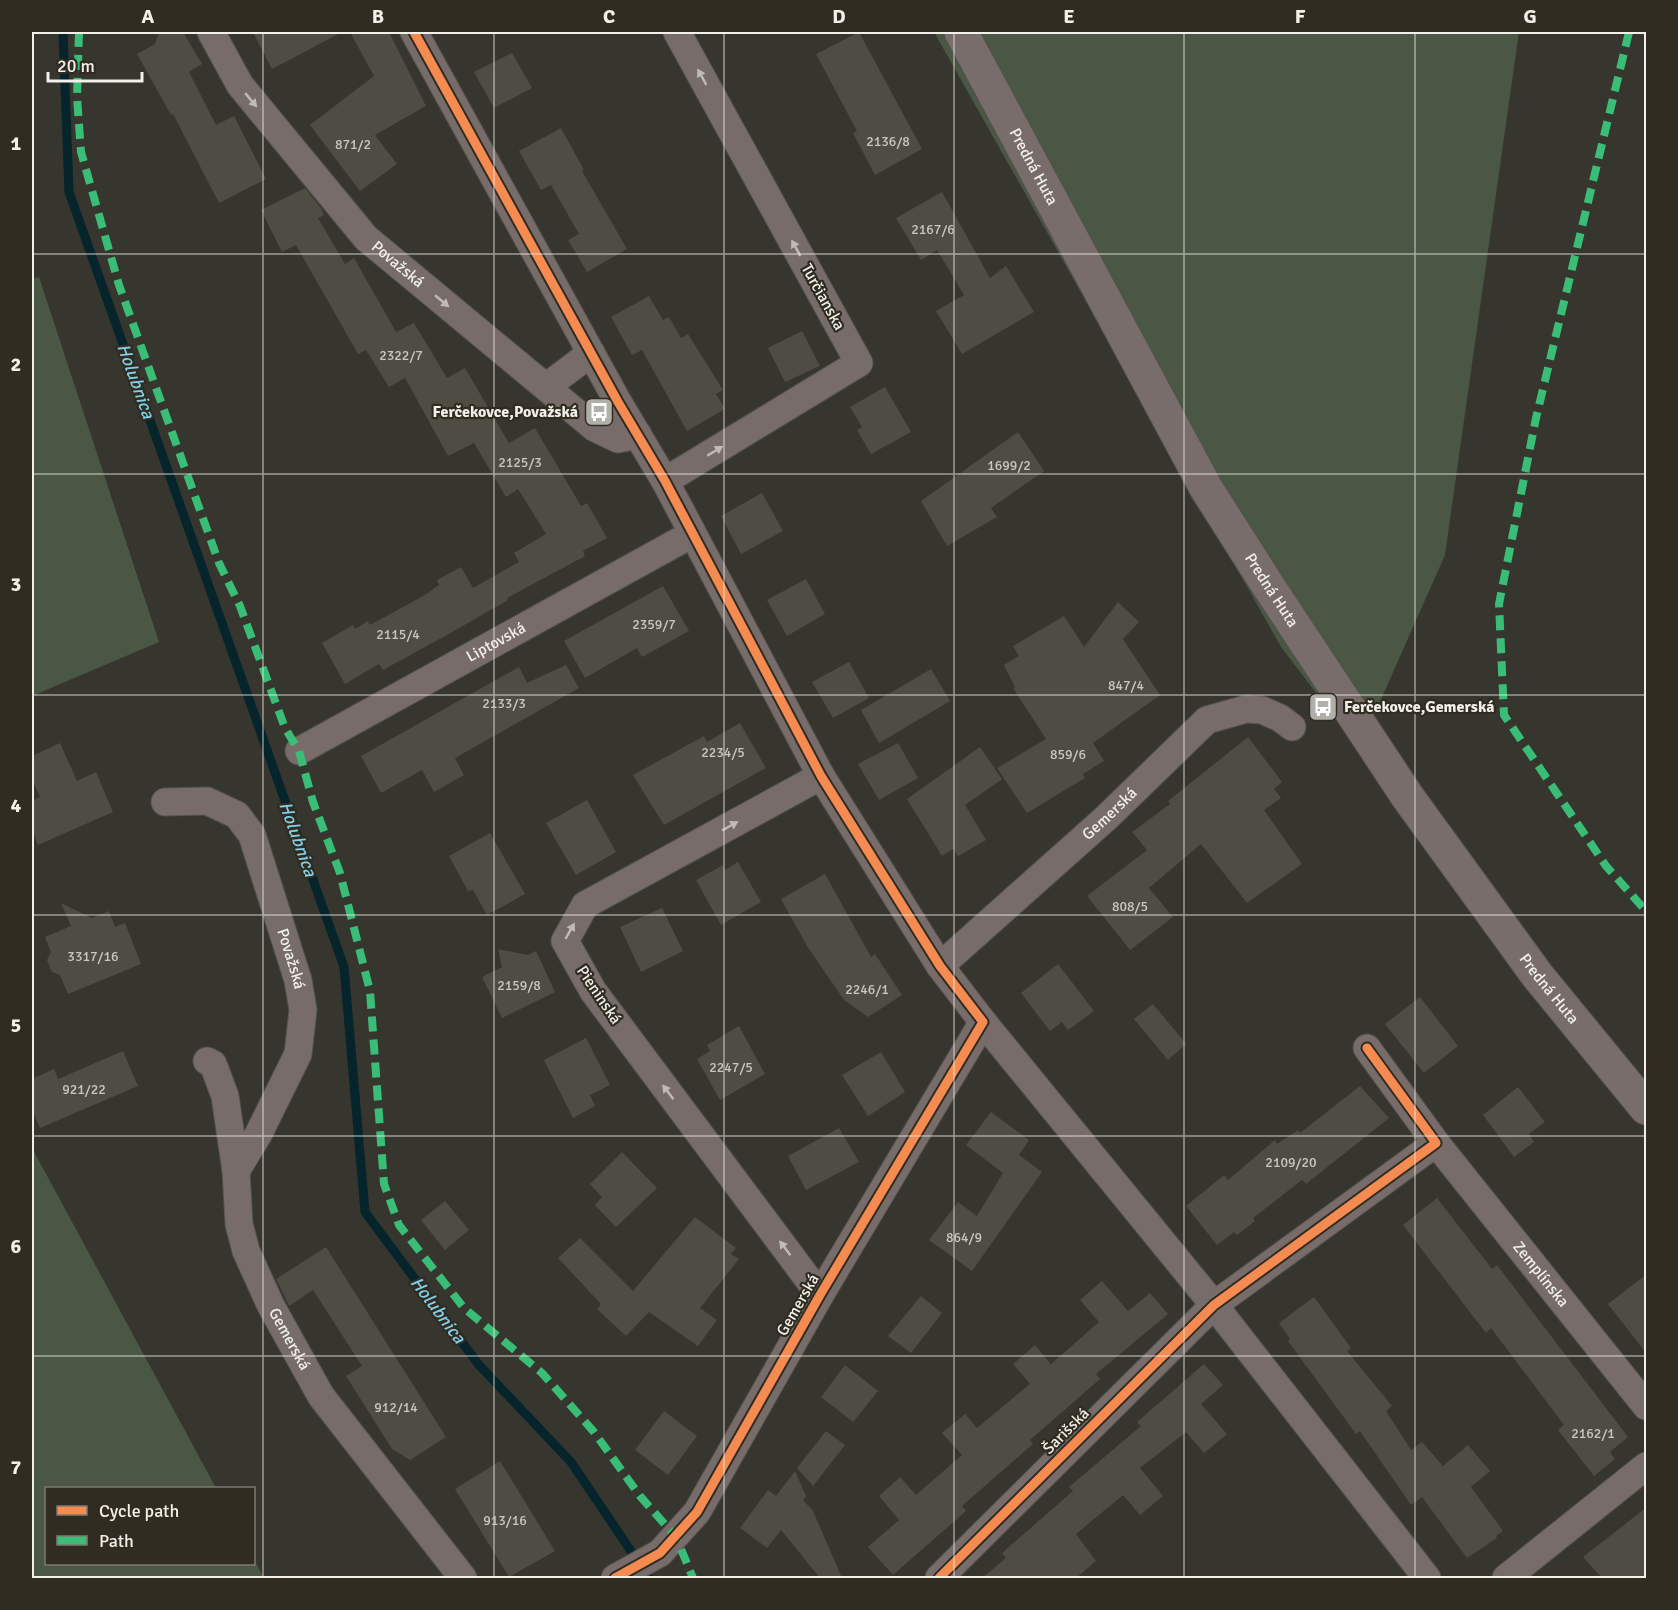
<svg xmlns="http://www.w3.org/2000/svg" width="1678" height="1610" font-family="Signika,sans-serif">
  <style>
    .green { fill: #4a5745 }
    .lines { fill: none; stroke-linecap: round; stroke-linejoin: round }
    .stream { stroke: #05242b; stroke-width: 9 }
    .building { fill: #4f4d43 }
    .street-casing { stroke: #53524d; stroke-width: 29 }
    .secondary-casing { stroke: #53524d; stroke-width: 35 }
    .street { stroke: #776c6a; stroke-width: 27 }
    .secondary { stroke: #796d6b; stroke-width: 33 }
    .quiet { stroke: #3abd76; stroke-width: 8; stroke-dasharray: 15 8; stroke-linecap: butt }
    .cycleway-casing { stroke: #302c21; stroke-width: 13 }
    .cycleway { stroke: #f68b52; stroke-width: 9 }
    .oneway { fill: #c1bbb6 }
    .grid { fill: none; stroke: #f2f0e9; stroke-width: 1.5; stroke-opacity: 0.55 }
    .labels { text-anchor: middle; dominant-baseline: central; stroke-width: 4.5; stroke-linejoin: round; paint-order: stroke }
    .number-label { font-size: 14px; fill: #c9c7c0 }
    .street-label { font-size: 16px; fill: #f2f0e9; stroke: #302c21 }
    .poi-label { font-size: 16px; font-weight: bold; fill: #f2f0e9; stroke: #302c21; text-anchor: end }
    .water-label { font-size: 18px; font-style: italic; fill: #81cfe8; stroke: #302c21 }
    .neatline { fill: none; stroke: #f2f0e9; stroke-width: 2 }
    .grid-label { font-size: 20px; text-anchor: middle; font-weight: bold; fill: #f2f0e9 }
  </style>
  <rect width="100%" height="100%" fill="#36352e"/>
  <!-- green -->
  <g class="green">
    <path d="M934,32H1519L1445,555L1359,749L1281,647Z"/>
    <path d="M39,277L159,642L32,696V279Z"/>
    <path d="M32,1148L216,1488H46V1564H254V1559L264,1578H32Z"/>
  </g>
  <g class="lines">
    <!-- stream -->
    <path class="stream" d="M63,32L69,192L344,967L365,1212L479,1365L571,1462L649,1578"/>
  </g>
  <!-- building -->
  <g class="building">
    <path d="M159,32L173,34L183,32L202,64L189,72L216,125L234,116L266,179L219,203L173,114L171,115L137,54L155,44Z"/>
    <path d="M253,32H342L272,69Z"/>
    <path d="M350,32H389L426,106L375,135L397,164L360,191L310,125L374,76Z"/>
    <path d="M859,32L922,149L875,175L853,133L857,131L816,54Z"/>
    <path d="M512,53L532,88L494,108L474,72Z"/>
    <path d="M561,128L584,170L582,171L627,249L587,272L568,240L579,234L551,185L541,190L519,151Z"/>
    <path d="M305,188L321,208L324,215L318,218L345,264L354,258L396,332L414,323L447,378L465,368L509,443L535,428L581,506L587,503L607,538L583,551L585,556L507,598L508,600L447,635L383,670L379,664L345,684L322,643L353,625L355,629L368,621L370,625L425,595L439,585L437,580L461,567L473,588L519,562L514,553L546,534L518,489L506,497L474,443L448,456L405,378L389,387L366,350L358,354L296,245L282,252L261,210Z"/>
    <path d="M942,192L990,278L1006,266L1034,312L962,354L936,311L964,295L937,250L921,260L896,218Z"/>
    <path d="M649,296L663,320L669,317L681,338L688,334L723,390L716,394L725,409L687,431L642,350L632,355L611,317Z"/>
    <path d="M802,331L820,366L785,382L768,348Z"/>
    <path d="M885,387L911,432L871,454L857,430L862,427L850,407Z"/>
    <path d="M1018,432L1044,471L991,508L997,517L947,546L921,501Z"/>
    <path d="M762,493L783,531L741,554L721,516Z"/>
    <path d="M806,579L825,614L787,636L767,600Z"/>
    <path d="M663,586L689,631L642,657L637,648L585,678L564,641Z"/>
    <path d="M1118,602L1139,622L1123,639L1160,695L1093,743L1104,761L1083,774L1085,778L1027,813L997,768L1046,739L1013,688L1015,687L1004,665L1019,656L1013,646L1064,616L1084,647Z"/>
    <path d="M849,662L869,698L833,718L812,682Z"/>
    <path d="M566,665L579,688L455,758L464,775L434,792L422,770L381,793L361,756L519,667L527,683Z"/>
    <path d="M931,669L950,701L879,743L861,710Z"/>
    <path d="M740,723L766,768L664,825L633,775L704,736L707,742Z"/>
    <path d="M1248,737L1282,782L1274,789L1281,798L1264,810L1302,864L1247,903L1201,844L1149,888L1173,917L1130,950L1087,896L1147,850L1132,832L1170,804L1168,801Z"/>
    <path d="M60,743L77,781L96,772L113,812L38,845L32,830V801L40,797L32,779V756Z"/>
    <path d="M898,743L918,778L879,800L858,764Z"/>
    <path d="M980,747L1002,779L965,805L986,840L958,856L953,849L942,856L907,799Z"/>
    <path d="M587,800L616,852L576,875L546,823Z"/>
    <path d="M490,833L525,894L487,915L473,890L468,891L449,856Z"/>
    <path d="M738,862L761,902L721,925L696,880L723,865L725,870Z"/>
    <path d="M825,874L871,957L875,954L902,995L868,1017L844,1000L807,946L781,899Z"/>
    <path d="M61,903L92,918L109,911L115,927L125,923L141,964L68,994L60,975L52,972L47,960L51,952L45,937L71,926Z"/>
    <path d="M662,908L683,951L641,972L620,927Z"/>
    <path d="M498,949L528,955L536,951L555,992L502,1018L482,977L502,967Z"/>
    <path d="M1058,964L1094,1011L1068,1030L1062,1022L1050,1031L1021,993Z"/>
    <path d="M1420,997L1458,1046L1424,1073L1385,1024Z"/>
    <path d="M1153,1004L1186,1044L1168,1060L1134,1019Z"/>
    <path d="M739,1026L765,1074L720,1100L697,1059L710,1051L707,1045Z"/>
    <path d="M586,1038L610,1085L590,1095L595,1106L573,1118L544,1060Z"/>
    <path d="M123,1051L138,1086L40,1128L32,1110V1079L54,1069L58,1079Z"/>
    <path d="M881,1052L905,1092L868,1116L842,1075Z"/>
    <path d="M1360,1086L1389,1118L1306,1184L1302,1180L1253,1218L1255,1221L1237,1235L1234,1232L1217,1245L1186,1206L1224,1175L1228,1180L1275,1140L1277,1144L1298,1130L1300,1133Z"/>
    <path d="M1518,1087L1545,1122L1529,1134L1534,1142L1514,1157L1483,1115Z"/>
    <path d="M991,1112L1029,1140L1019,1155L1042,1172L972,1271L929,1240L958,1202L977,1216L1003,1173L966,1145Z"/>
    <path d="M839,1128L859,1162L806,1190L788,1156Z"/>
    <path d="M622,1152L657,1188L616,1227L595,1205L602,1197L590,1184Z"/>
    <path d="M1437,1198L1492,1269L1497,1265L1628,1437L1610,1452L1615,1459L1594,1476L1558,1430L1564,1425L1491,1328L1486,1333L1403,1225Z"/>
    <path d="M445,1201L469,1230L445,1250L421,1220Z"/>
    <path d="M695,1217L736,1248L731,1254L739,1259L700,1308L717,1320L698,1346L649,1312L626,1336L597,1309L601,1304L558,1258L580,1238L633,1291Z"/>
    <path d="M326,1247L446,1437L410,1460L392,1449L346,1376L362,1366L313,1290L289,1306L276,1279Z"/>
    <path d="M1647,1274V1354L1608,1304Z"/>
    <path d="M1102,1281L1128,1311L1150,1293L1168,1314L1096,1374L1100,1379L1030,1440L1033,1444L962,1506L966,1511L893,1575L868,1547L899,1520L879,1496L900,1477L916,1495L962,1455L942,1433L965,1414L977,1428L1030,1384L1013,1364L1035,1345L1051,1364L1099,1322L1080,1300Z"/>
    <path d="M921,1296L942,1313L911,1353L888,1336Z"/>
    <path d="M1314,1297L1351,1348L1347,1351L1392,1406L1386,1411L1411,1450L1422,1442L1443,1466L1468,1445L1490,1471L1471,1487L1503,1531L1496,1536L1497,1538L1467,1558L1422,1497L1411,1505L1360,1431L1356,1434L1288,1341L1290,1339L1279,1323Z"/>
    <path d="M1204,1364L1223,1385L1201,1404L1227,1434L1204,1453L1186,1432L1140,1468L1163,1496L1140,1515L1123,1495L1076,1534L1096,1561L1076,1578H982L1006,1558L1002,1553L1073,1491L1069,1487L1141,1426L1137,1422Z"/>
    <path d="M845,1365L878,1391L853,1422L821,1397Z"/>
    <path d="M664,1411L697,1436L668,1475L635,1450Z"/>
    <path d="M826,1431L845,1445L813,1486L797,1468Z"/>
    <path d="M500,1461L555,1551L509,1577L455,1489Z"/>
    <path d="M795,1471L806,1496L803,1500L813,1511L842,1578H820L781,1530L767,1548L740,1528L768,1490L776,1496Z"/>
    <path d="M1647,1507V1578H1602L1583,1557Z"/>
  </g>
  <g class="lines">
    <!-- street casing -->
    <g class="street-casing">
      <g id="street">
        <path id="s1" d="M211,32L240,85L366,238L595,428L618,439L638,435"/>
        <path d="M414,32L618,402L665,481L821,776L940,966L983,1022L1214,1305L1427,1578"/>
        <path d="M546,387L591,353"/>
        <path d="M665,481L859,363L677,32"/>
        <path id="s2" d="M299,751L692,534"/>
        <path id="s3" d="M165,802L207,801L237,815L252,835L298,980L303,1010L298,1054L258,1135L236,1171"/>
        <path id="s4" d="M940,966L1106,818L1207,720L1246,709L1262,710L1280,718L1292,727"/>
        <path id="s5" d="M207,1061L213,1064L225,1096L236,1171L239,1224L246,1251L271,1306L321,1396L463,1578"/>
        <path id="s6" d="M1436,1143L1646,1406"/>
        <path d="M820,1295L593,991L565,941L585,905L821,776"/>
        <path d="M615,1578L660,1553L697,1512L820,1295L983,1022"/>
        <path d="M939,1578L1214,1305L1436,1143L1367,1048"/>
        <path d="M1506,1578L1646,1466"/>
      </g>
    </g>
    <!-- secondary casing -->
    <g class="secondary-casing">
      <g id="secondary">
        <path id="s7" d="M961,32L1206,488L1267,584L1407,796L1537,975L1646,1108"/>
      </g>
    </g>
    <!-- street -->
    <use href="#street" class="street"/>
    <!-- secondary -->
    <use href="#secondary" class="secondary"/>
    <!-- quiet -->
    <g class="quiet">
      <path d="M79,32L77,97L81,152L119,285L219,563L240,606L285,728L299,751L313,802L340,873L370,991L384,1184L399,1225L464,1308L542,1373L594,1432L640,1496L676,1537L693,1578"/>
      <path d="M1629,32L1536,418L1499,604L1504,715L1606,866L1646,911"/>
    </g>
    <!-- cycleway casing -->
    <g class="cycleway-casing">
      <g id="cycleway">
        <path d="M414,32L618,402L665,481L821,776L940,966L983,1022L820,1295L697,1512L660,1553L615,1578"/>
        <path d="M939,1578L1214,1305L1436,1143L1367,1048"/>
      </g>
    </g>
    <!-- cycleway -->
    <use href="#cycleway" class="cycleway"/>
  </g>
  <!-- one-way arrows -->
  <defs><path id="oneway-solid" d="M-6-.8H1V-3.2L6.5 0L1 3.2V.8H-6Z" transform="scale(1.5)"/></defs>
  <g class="oneway">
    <use href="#oneway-solid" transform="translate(702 77) rotate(-119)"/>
    <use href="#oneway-solid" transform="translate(251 100) rotate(50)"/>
    <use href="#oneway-solid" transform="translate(796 248) rotate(-119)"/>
    <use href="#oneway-solid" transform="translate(442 301) rotate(40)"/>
    <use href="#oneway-solid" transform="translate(715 451) rotate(-31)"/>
    <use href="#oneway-solid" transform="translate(730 826) rotate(-29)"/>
    <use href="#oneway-solid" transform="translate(570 931) rotate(-60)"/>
    <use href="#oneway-solid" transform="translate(668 1092) rotate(-127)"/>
    <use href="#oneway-solid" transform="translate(785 1248) rotate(-127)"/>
  </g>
  <!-- grid -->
  <path class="grid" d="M263,32V1578M494,32V1578M724,32V1578M954,32V1578M1184,32V1578M1415,32V1578M32,254H1646M32,474H1646M32,695H1646M32,915H1646M32,1136H1646M32,1356H1646"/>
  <!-- icons -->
  <defs>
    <g id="bus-square" transform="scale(1.5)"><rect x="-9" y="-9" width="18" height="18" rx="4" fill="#b0afa8" stroke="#302c21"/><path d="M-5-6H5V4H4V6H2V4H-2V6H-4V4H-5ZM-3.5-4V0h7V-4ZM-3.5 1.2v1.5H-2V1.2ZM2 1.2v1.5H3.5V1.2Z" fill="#fff"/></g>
  </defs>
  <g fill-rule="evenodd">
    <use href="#bus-square" x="599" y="412"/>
    <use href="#bus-square" x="1323" y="707"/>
  </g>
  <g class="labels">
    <!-- number labels -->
    <g class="number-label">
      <text x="888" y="141">2136/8</text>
      <text x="353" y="144">871/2</text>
      <text x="933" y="229">2167/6</text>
      <text x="401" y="355">2322/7</text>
      <text x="520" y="462">2125/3</text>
      <text x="1009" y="465">1699/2</text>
      <text x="654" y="624">2359/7</text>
      <text x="398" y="634">2115/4</text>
      <text x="1126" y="685">847/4</text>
      <text x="504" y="703">2133/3</text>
      <text x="723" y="752">2234/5</text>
      <text x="1068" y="754">859/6</text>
      <text x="1130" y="906">808/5</text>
      <text x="93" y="956">3317/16</text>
      <text x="519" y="985">2159/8</text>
      <text x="867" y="989">2246/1</text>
      <text x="731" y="1067">2247/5</text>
      <text x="84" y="1089">921/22</text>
      <text x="1291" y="1162">2109/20</text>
      <text x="964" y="1237">864/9</text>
      <text x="396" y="1407">912/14</text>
      <text x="1593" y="1433">2162/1</text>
      <text x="505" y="1520">913/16</text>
    </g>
    <!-- street labels -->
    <g class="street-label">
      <text stroke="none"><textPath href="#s7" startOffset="153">Predná Huta</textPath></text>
      <text stroke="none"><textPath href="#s1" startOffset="300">Považská</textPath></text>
      <text transform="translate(823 297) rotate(61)">Turčianska</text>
      <text stroke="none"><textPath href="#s7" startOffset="639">Predná Huta</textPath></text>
      <text stroke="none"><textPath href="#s2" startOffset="225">Liptovská</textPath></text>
      <text stroke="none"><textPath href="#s4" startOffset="228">Gemerská</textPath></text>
      <text stroke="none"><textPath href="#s3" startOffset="230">Považská</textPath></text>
      <text stroke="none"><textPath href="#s7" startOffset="1125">Predná Huta</textPath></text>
      <text transform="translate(599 995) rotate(56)">Pieninská</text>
      <text stroke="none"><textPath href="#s6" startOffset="168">Zemplínska</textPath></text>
      <text transform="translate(798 1305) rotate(-60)">Gemerská</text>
      <text stroke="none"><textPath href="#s5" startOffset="296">Gemerská</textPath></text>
      <text transform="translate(1066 1431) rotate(-45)">Šarišská</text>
    </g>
    <!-- poi labels -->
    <g class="poi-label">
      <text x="578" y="412">Ferčekovce,Považská</text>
      <text x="1344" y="707" text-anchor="start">Ferčekovce,Gemerská</text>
    </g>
    <!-- water labels -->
    <g class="water-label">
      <text transform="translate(136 381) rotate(70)">Holubnica</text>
      <text transform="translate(298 839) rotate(70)">Holubnica</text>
      <text transform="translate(438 1310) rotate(53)">Holubnica</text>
    </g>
  </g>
  <!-- border -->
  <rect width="1678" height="1610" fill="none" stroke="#302c21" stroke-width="66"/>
  <!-- legend -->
  <rect x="45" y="1487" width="210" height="78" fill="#302c21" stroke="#7e7a71" stroke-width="1.5"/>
  <rect x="57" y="1506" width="30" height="9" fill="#f68b52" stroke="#7e7a71" stroke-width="1.5"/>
  <text x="99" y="1517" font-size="18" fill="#f2f0e9">Cycle path</text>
  <rect x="57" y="1536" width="30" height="9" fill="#3abd76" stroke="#7e7a71" stroke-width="1.5"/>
  <text x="99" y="1547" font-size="18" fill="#f2f0e9">Path</text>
  <!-- scale -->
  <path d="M48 72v9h94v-9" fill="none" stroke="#f2f0e9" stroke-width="3"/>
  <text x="57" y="72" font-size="18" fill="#f2f0e9" stroke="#302c21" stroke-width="4.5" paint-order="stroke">20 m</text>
  <rect x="33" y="33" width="1612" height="1544" class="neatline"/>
  <g class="grid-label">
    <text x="148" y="23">A</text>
    <text x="378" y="23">B</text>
    <text x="609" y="23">C</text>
    <text x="839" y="23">D</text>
    <text x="1069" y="23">E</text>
    <text x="1300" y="23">F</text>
    <text x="1530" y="23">G</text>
    <text x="16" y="150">1</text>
    <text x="16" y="371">2</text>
    <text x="16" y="591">3</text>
    <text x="16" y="812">4</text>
    <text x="16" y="1032">5</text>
    <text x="16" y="1253">6</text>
    <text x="16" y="1474">7</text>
  </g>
</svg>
